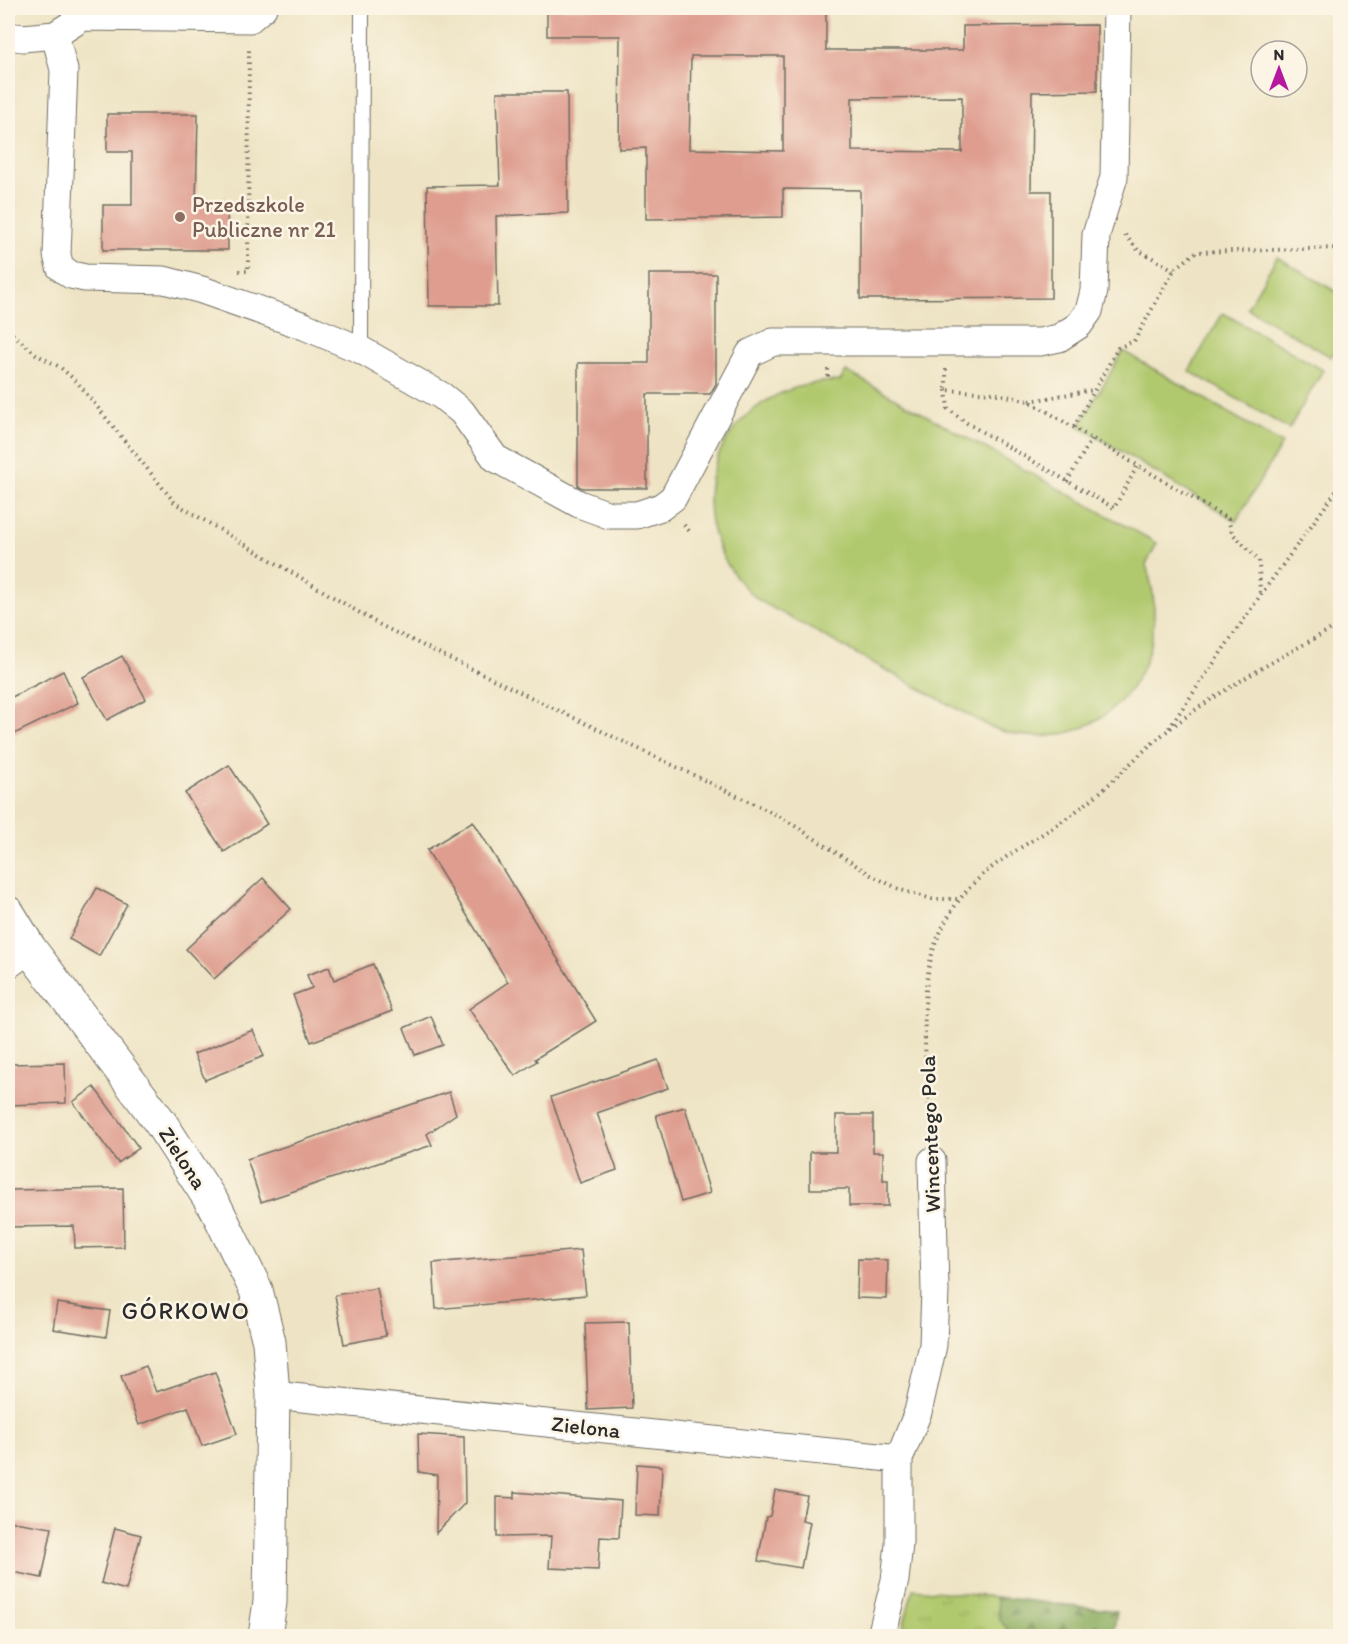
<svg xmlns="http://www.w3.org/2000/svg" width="1348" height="1644" font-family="Itim,sans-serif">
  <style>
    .grass { fill: url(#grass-tufts); stroke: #6e7a4c; stroke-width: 1.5 }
    .forest { fill: url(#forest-firs); stroke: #5c6c46; stroke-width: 1.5 }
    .pitch { fill: #b1c96e; stroke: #6e7a4c; stroke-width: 1.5 }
    .building { fill: #de9d8f; fill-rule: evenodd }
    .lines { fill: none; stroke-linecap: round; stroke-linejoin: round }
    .service-casing { stroke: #6f6c61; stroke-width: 16 }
    .minor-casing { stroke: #6f6c61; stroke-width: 29 }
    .tertiary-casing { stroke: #6f6c61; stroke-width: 35 }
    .path { stroke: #6f6c61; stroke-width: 4; stroke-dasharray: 1.5 4.5; stroke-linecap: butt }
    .service { stroke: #fff; stroke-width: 14 }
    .minor { stroke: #fff; stroke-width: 27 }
    .tertiary { stroke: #fff; stroke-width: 33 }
    .education-dot { fill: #8d6e63; stroke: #fcf5e5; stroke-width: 2 }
    .labels { text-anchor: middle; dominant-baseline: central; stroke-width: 5; stroke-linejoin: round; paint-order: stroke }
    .education-label { font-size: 22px; fill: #785e54; stroke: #fcf5e5; text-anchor: start }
    .street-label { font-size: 22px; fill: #2b2b2b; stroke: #fcf5e5 }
    .neighbourhood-label { font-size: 24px; letter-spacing: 1.5px; fill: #2b2b2b; stroke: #fcf5e5 }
  </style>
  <defs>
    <pattern id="grass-tufts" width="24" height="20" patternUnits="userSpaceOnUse" patternTransform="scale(1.5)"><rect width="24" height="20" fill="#b1c96e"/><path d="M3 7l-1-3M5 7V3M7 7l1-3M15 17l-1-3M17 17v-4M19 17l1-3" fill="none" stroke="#98ad5f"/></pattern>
    <pattern id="forest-firs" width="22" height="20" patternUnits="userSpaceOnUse" patternTransform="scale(1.5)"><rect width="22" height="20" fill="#8cad61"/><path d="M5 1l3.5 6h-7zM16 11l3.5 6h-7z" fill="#738d50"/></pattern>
  </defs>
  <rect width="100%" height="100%" fill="#fcf5e5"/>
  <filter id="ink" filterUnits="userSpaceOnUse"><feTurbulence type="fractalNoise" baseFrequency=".0167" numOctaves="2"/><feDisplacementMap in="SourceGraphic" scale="12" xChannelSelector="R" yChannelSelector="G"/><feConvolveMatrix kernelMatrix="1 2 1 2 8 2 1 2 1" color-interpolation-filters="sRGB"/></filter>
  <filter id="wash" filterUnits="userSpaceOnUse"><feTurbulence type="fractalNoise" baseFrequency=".008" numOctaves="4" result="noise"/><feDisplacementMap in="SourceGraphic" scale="24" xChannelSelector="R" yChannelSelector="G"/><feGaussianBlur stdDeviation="1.35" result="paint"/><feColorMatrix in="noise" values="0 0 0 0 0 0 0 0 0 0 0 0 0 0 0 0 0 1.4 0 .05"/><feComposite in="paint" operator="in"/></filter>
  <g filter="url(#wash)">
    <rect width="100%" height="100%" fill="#eee4c5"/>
    <!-- grass -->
    <path class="grass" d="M913,1589L996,1597L1000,1620L1013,1636L901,1635Z"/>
    <!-- forest -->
    <path class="forest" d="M996,1597L1117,1611L1113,1636H1013L1000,1620Z"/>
    <!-- pitch -->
    <g class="pitch">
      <path d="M1277,257L1340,294V342L1331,357L1247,308Z"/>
      <path d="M1223,313L1323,370L1289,429L1189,371Z"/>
      <path d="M1123,351L1282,444L1236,521L1079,426Z"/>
      <path d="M846,371L1157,543L1146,565C1181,668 1097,768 990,727L758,600C663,518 715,382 840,381Z"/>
    </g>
    <g id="blocks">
      <!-- building -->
      <g class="building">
        <path d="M547,8H826V50H963V26L1097,25V91L1032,92L1031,191H1051V298L860,299V190L783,189V217L646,219V148L619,149L620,36H547ZM691,56H783V151L689,149ZM962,97V152L852,151V98Z"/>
        <path d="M497,92H567L568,213L496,216L498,306H429L427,186L500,185Z"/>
        <path d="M107,114H198L196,204H227L228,250H103V205H132V152H107Z"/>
        <path d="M649,274H716V384L710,394H647V488H583L578,486V363H649Z"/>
        <path d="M122,656L146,699L107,720L83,677Z"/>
        <path d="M63,671L78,703L14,734L8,720V699Z"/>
        <path d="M229,765L267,824L224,852L185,793Z"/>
        <path d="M473,821L596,1021L535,1059L537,1061L515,1076L469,1009L508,982L427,850Z"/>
        <path d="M263,878L291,909L214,979L186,949Z"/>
        <path d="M97,888L127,904L99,956L69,939Z"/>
        <path d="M373,964L392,1011L311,1042L293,995L312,988L307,975L329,967L334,980Z"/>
        <path d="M431,1016L443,1045L415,1055L404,1028Z"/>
        <path d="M253,1030L264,1056L205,1080L194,1054Z"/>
        <path d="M658,1060L668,1088L597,1113L617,1170L580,1183L551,1097Z"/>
        <path d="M65,1063L66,1103L8,1105V1064Z"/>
        <path d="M94,1087L139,1148L118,1163L73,1102Z"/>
        <path d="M449,1092L456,1114L427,1134L432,1145L261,1202L247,1159Z"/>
        <path d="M685,1107L710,1193L681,1202L656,1115Z"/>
        <path d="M836,1115H873V1152H883V1180H888V1206H849V1189H810V1152H836Z"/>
        <path d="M123,1188L124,1247L75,1248L74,1226L8,1227V1190Z"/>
        <path d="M581,1250L586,1295L436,1309L433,1263Z"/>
        <path d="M858,1259L888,1260L887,1299L857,1298Z"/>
        <path d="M377,1288L386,1336L344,1344L335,1295Z"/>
        <path d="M57,1303L110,1311L106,1337L53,1329Z"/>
        <path d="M629,1322L632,1408L588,1410L585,1323Z"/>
        <path d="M146,1366L156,1392L215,1372L237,1434L202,1446L188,1407L139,1425L121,1376Z"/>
        <path d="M418,1434L464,1437L465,1503L436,1533L437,1475L419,1472Z"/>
        <path d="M637,1464L662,1466L660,1516L635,1515Z"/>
        <path d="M775,1490L807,1496L802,1520L810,1522L801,1568L758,1561L766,1517L770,1516Z"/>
        <path d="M515,1492L621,1501L619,1538L600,1537L598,1570L549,1568L551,1536L497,1537V1497L515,1498Z"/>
        <path d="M8,1521L52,1528L42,1578L8,1571Z"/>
        <path d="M115,1528L141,1535L126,1590L101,1583Z"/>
      </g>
    </g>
  </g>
  <g filter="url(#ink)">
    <use href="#blocks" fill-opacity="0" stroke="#6f6c61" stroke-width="1.5"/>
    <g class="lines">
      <!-- service casing -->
      <g class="service-casing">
        <path id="service" d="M361,350L362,8"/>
      </g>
      <!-- minor casing -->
      <g class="minor-casing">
        <g id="minor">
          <path d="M55,35L64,70L57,255L60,267L71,275L85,278L164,280L202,290L304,326L361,350L442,396L462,412L495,458L579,504L609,515H637L661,507L673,498L750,353L773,342H1040L1059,338L1079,325L1089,311L1094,291L1096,235L1114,177L1117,8"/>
          <path d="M8,36L23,38L55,35L83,17L250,19L263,8"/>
          <path d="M8,965L30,949"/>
          <path d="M273,1395L899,1459"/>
          <path d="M881,1636L895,1580L899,1544V1459L918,1412L933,1345L935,1291L932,1161"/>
        </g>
      </g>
      <!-- tertiary casing -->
      <g class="tertiary-casing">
        <path id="tertiary" d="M8,913L30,949L160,1122L217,1210L256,1290L269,1342L273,1395L270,1602L265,1636"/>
      </g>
      <!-- path -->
      <g class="path">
        <path d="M1125,235L1138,250L1174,270"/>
        <path d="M239,271H248L249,47"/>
        <path d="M8,330L37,355L60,367L77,382L175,503L382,626L781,817L871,875L901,890L932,899H960"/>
        <path d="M828,369V381"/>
        <path d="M946,369V390L993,393L1029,401L1228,519L1232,533L1259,560L1260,596"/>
        <path d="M946,390L948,409L967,423L1114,508L1138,465"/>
        <path d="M1030,401L1093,390"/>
        <path d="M1074,427L1118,348L1134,341L1174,270L1196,252L1340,248"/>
        <path d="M1067,482L1092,438"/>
        <path d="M684,525L690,532"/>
        <path d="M1169,728L1260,596L1340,486"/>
        <path d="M931,1135C928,1080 916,993 936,942C967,865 1020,854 1079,809C1111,786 1136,755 1167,731C1220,689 1282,657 1340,624"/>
      </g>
      <!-- service -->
      <use href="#service" class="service"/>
      <!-- minor -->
      <use href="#minor" class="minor"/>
      <!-- tertiary -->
      <use href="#tertiary" class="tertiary"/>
    </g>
  </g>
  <!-- markers -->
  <circle class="education-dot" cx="180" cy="217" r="6"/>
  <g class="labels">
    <!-- education labels -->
    <g class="education-label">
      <text x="192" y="204">Przedszkole<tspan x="192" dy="25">Publiczne nr 21</tspan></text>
    </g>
    <!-- street labels -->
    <g class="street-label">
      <text transform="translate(930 1134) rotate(-92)">Wincentego Pola</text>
      <text transform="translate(183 1158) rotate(57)">Zielona</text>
      <text transform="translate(586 1427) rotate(6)">Zielona</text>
    </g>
    <!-- neighbourhood labels -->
    <g class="neighbourhood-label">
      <text x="186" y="1310">GÓRKOWO</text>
    </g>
  </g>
  <!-- margin -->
  <rect width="1348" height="1644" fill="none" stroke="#fcf5e5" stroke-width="30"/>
  <!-- north arrow -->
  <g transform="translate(1279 69)"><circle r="28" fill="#fcf5e5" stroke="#a8a49b" stroke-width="1.5"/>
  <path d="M0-4.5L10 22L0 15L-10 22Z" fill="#b5179e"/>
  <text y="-9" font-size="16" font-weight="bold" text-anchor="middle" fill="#2b2b2b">N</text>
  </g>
</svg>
